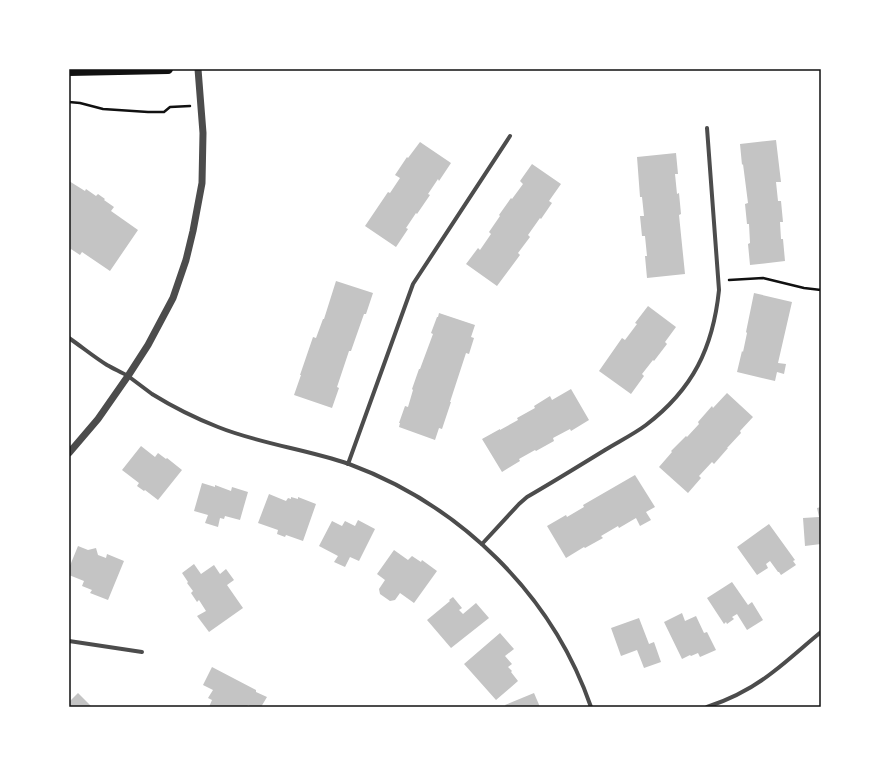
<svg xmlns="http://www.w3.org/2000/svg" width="890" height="776" font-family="'DejaVu Sans',sans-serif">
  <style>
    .building { fill: #c4c4c4 }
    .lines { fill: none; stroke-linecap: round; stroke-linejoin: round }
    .path { stroke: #111; stroke-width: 2.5 }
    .minor { stroke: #4c4c4c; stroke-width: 4 }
    .tertiary { stroke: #4c4c4c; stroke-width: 7 }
    .primary { stroke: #111; stroke-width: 10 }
    .neatline { fill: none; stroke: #111; stroke-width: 1.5 }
  </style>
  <rect width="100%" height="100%" fill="#fff"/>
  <!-- building -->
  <g class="building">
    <path d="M776,140L781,182H776L778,201H781L783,222H780L781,239H783L785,261L750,265L748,244L750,243L749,224H747L745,204L748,203L743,164L742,165L740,144Z"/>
    <path d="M420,142L451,163L439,181L438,179L428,194L430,195L417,214L416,213L406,228L408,229L396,247L365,226L388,192L390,193L400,178L395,175L407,157L408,158Z"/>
    <path d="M676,153L678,174H675L677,194L679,193L681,214L679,215L685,274L647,278L645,256H647L645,236H642L640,216H644L642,197H640L637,157Z"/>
    <path d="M532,164L561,184L549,201L552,203L541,219L540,218L528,235L530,237L518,253L520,255L497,286L466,264L478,248L480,250L491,234L489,232L500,216L499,215L511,198L512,199L523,184L520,181Z"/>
    <path d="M69,181L85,191L86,189L96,196L98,194L105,199L104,200L114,207L111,211L138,230L110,271L82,252L80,255L71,249L69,252Z"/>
    <path d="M336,281L373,293L366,314H364L351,351H349L337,387L339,388L332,408L294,395L301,375H300L313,337L316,338L323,319H324Z"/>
    <path d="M754,293L792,302L778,363L786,364L784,374L777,372L775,381L737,372L742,351L743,352L747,333L746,332Z"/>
    <path d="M648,306L676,327L665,342L667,344L654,361L653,360L642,374L644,376L631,394L599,371L622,338L625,340L637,324L635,323Z"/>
    <path d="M439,313L475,325L471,337L474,338L469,354L466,353L450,402H451L442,429L439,428L435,440L399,427L400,423H399L405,406L408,407L413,390L412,389L419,369H420L433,334L431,333L437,317H438Z"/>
    <path d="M571,389L589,420L571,431L570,429L553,438L554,441L536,451L535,450L519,459L520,461L502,472L482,439L500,429V430L518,420L517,418L535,408L534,406L550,396L552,400Z"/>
    <path d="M727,393L753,417L740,431L741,433L727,448H728L714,464L712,462L699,476L701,478L688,493L659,467L672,452L671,451L686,436L687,437L699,424L698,422L712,406L713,408Z"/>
    <path d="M141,446L155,457L158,453L166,459L167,458L182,470L158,500L145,490L144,491L137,486L139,483L122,470Z"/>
    <path d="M635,475L655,507L646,512L651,520L640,526L636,518L619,528L618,526L601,536L603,538L585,548L584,547L566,558L547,526L566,515L567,517L584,507L583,505Z"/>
    <path d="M202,483L215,487V485L231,491L232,487L248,492L240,520L225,516L224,519L220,518L218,527L205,523L208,515L194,511Z"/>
    <path d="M269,494L286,501L288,498L291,499V497L298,499V497L316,504L303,541L286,535L285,537L277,534L278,530L258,523Z"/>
    <path d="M821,507V544L805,546L803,518L819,517L817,508Z"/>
    <path d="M358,520L375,529L359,561L350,557L345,567L334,562L338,556L319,546L332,521L342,526L345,521L355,526Z"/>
    <path d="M769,524L795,560L793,561L796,565L781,575L779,572H778L770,561L766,564L768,568L757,575L737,547Z"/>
    <path d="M78,546L88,550L96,548L98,555L106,558L107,554L124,561L108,600L90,593L92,590L82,586L84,581L69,575V568Z"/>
    <path d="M394,550L408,560L412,556L421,562L422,560L437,571L414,603L400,593L395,600L390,601L380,594L379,589L385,580L377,574Z"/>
    <path d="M194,564L201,574L214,565L220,574L226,569L234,580L227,585L243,608L209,632L197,616L206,611L199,600L197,602L191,593L193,591L187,583L188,582L182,573Z"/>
    <path d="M732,582L748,605L752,602L763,620L747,630L737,614L732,617L734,619L727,624L726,622L724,624L707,598Z"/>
    <path d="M453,597L462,608L459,610L463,614L476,603L489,618L451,648L427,620L450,601L449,600Z"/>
    <path d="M682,613L685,621L696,616L704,633L707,632L716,650L700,657L698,653L691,656L690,655L682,659L664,622Z"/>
    <path d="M639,618L649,644L654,642L661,662L644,668L637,650L621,656L611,628Z"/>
    <path d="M500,633L514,649L505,656L512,664L508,667L512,671L511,672L518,681L496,700L464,664Z"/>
    <path d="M212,667L256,690V692L267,697L261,707H252L248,705L247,707H209L212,700L208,698L213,690L203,685Z"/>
    <path d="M78,693L92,707H69V702Z"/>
    <path d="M534,693L540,707H506L505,705Z"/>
  </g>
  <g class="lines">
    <!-- path -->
    <g class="path">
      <path d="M69,102L80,103L103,109L148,112H164L170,107L190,106"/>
      <path d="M729,280L763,278L804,288L821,290"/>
    </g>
    <!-- minor -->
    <g class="minor">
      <path d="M69,338C82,347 94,357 107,365C114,369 121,372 128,376C136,382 144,388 152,394C173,407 195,418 218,427C260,444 306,449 349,464C460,505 552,594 591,707"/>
      <path d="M348,464L413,284L510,136"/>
      <path d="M482,544L519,504L527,497C553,482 579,466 605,450C618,442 634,434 646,425C693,389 713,348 719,290L707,128"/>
      <path d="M69,641L142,652"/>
      <path d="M707,707C731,699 754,687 773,672C790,659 805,645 821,632"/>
    </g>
    <!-- tertiary -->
    <path class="tertiary" d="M69,453L98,419L128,376L148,345L173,298L186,260L193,231L202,183L203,133L198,69"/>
    <!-- primary -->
    <path class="primary" d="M69,71L168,69"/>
  </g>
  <!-- border -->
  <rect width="890" height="776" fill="none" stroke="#ffffff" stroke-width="140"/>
  <rect x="70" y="70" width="750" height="636" class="neatline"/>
</svg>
